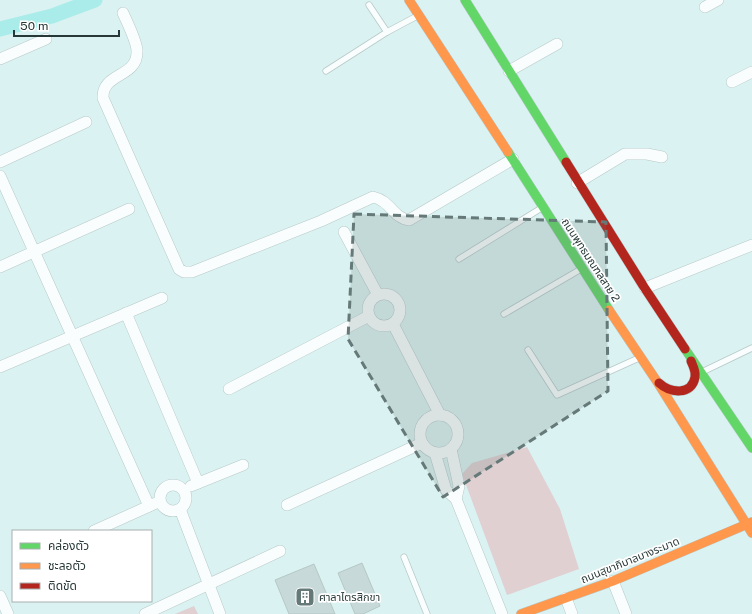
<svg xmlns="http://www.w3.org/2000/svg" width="752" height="614" font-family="'Public Sans','Noto Sans Thai',sans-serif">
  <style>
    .green { fill: #e0d0d2 }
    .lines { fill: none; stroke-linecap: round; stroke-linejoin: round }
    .canal { stroke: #aaecea; stroke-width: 15 }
    .building { fill: #c7dad9; stroke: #b5c8c7 }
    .lane-casing { stroke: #b7cac9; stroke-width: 7 }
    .street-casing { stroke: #b7cac9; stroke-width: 12 }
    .fast-casing { stroke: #b7cac9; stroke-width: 10 }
    .slow-casing { stroke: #b7cac9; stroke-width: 10 }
    .jam-casing { stroke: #b7cac9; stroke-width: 10 }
    .lane { stroke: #f9fdfd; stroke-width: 5.5 }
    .street { stroke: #f9fdfd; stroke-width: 11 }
    .fast { stroke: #63d668; stroke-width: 9 }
    .slow { stroke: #ff974d; stroke-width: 9 }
    .jam { stroke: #b3261e; stroke-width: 9 }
    .marked { fill: #657978; fill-opacity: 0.2; stroke: #657978; stroke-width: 3; stroke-dasharray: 8 5; stroke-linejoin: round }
    .labels { text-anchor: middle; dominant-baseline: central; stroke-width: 3.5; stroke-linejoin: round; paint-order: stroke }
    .street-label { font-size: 11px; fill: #263837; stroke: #fff }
    .poi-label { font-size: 11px; fill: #263837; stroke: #fff; text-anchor: start }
  </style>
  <rect width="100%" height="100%" fill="#daf2f1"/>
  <!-- green -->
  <g class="green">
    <path d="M527,447L560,509L579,569L507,595L462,474L472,463Z"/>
    <path d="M194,606L198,614H175Z"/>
  </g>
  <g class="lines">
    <!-- canal -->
    <path class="canal" d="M0,29L52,16L95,0"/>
  </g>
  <!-- building -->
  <g class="building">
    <path d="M362,563L380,606L363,614H355L338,573Z"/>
    <path d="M314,564L335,614H289L275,580Z"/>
  </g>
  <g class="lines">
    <!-- lane casing -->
    <g class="lane-casing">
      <g id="lane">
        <path d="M369,5L387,32"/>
        <path d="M326,71L387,32L419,15"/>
        <path d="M459,259L543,207"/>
        <path d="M504,314L581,269"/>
        <path d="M528,350L557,395L641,357"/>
        <path d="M702,372L752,348"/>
        <path d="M404,557L427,614"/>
      </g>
    </g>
    <!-- street casing -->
    <g class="street-casing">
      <g id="street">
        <path d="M705,7L718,0"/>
        <path d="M123,13C127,22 137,42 137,51C138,78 102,72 103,98L179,269L184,272H192L321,221L373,197C391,201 393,218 409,220L513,159"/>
        <path d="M0,59L46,39"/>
        <path d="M509,71L557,44"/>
        <path d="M732,82L752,72"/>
        <path d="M0,162L86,122"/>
        <path d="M0,176L149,506"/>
        <path d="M577,183L625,154H647L662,157"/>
        <path d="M344,232L378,295"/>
        <path d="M0,267L129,209"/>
        <path d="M645,288L752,245"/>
        <circle cx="384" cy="310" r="16"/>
        <path d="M126,313L198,483"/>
        <path d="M393,324L440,415"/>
        <path d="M0,367L162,298"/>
        <path d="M229,389L369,316"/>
        <circle cx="439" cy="434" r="19"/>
        <path d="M451,449L459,486L456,499"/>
        <path d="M435,453L446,490L456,499L502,614"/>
        <circle cx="173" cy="498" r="13"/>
        <path d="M191,486L243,465"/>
        <path d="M287,505L422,443"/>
        <path d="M180,509L220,614"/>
        <path d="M94,531L156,503"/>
        <path d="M613,581L626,614"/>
        <path d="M0,596L8,614"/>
        <path d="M566,598L572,614"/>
        <path d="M145,614L280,551"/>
      </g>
    </g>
    <!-- fast casing -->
    <g class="fast-casing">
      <g id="fast">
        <path d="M465,0L566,162"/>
        <path d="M508,152L609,310"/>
        <path d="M685,349L752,448"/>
      </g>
    </g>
    <!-- slow casing -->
    <g class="slow-casing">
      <g id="slow">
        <path d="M409,0L508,152"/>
        <path d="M609,310L658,383L752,533"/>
        <path d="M521,614L613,581L752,522"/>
      </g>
    </g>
    <!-- jam casing -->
    <g class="jam-casing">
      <g id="jam">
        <path d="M566,162L644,287L685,349"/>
        <path d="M659,383C670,393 692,396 695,377C696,371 693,366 691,361"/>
      </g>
    </g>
    <!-- lane -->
    <use href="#lane" class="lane"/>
    <!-- street -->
    <use href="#street" class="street"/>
    <!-- fast -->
    <use href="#fast" class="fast"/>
    <!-- slow -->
    <use href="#slow" class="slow"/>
    <!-- jam -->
    <use href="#jam" class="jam"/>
  </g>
  <!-- marked area -->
  <path class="marked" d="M354,214L606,222L608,391L443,497L348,339Z"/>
  <!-- icons -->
  <defs>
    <g id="building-square" transform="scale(1)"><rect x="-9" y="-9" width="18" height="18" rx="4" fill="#657978" stroke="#fff"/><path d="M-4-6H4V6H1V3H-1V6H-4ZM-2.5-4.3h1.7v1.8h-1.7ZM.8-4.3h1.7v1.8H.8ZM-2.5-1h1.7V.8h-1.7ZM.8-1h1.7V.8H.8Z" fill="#fff"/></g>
  </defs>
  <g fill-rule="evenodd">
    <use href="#building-square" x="305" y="597"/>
  </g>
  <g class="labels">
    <!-- street labels -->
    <g class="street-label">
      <text transform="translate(591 260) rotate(57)">ถนนพุทธมณฑลสาย 2</text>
      <text transform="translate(630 560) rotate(-22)">ถนนสุขาภิบาลบางระมาด</text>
    </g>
    <!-- poi labels -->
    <g class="poi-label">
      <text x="319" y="597">ศาลาไตรสิกขา</text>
    </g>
  </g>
  <!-- legend -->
  <rect x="12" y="530" width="140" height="72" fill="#ffffff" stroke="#a8afaf"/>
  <rect x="20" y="543" width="20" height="6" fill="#63d668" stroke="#a8afaf"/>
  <text x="48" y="550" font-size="12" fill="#263837">คล่องตัว</text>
  <rect x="20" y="563" width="20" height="6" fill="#ff974d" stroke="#a8afaf"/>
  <text x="48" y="570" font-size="12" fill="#263837">ชะลอตัว</text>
  <rect x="20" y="583" width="20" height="6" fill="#b3261e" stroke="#a8afaf"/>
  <text x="48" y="590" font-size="12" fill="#263837">ติดขัด</text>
  <!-- scale -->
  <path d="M14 30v6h105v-6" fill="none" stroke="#263837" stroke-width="2"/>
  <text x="20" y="30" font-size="12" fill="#263837" stroke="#ffffff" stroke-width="3" paint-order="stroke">50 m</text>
</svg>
